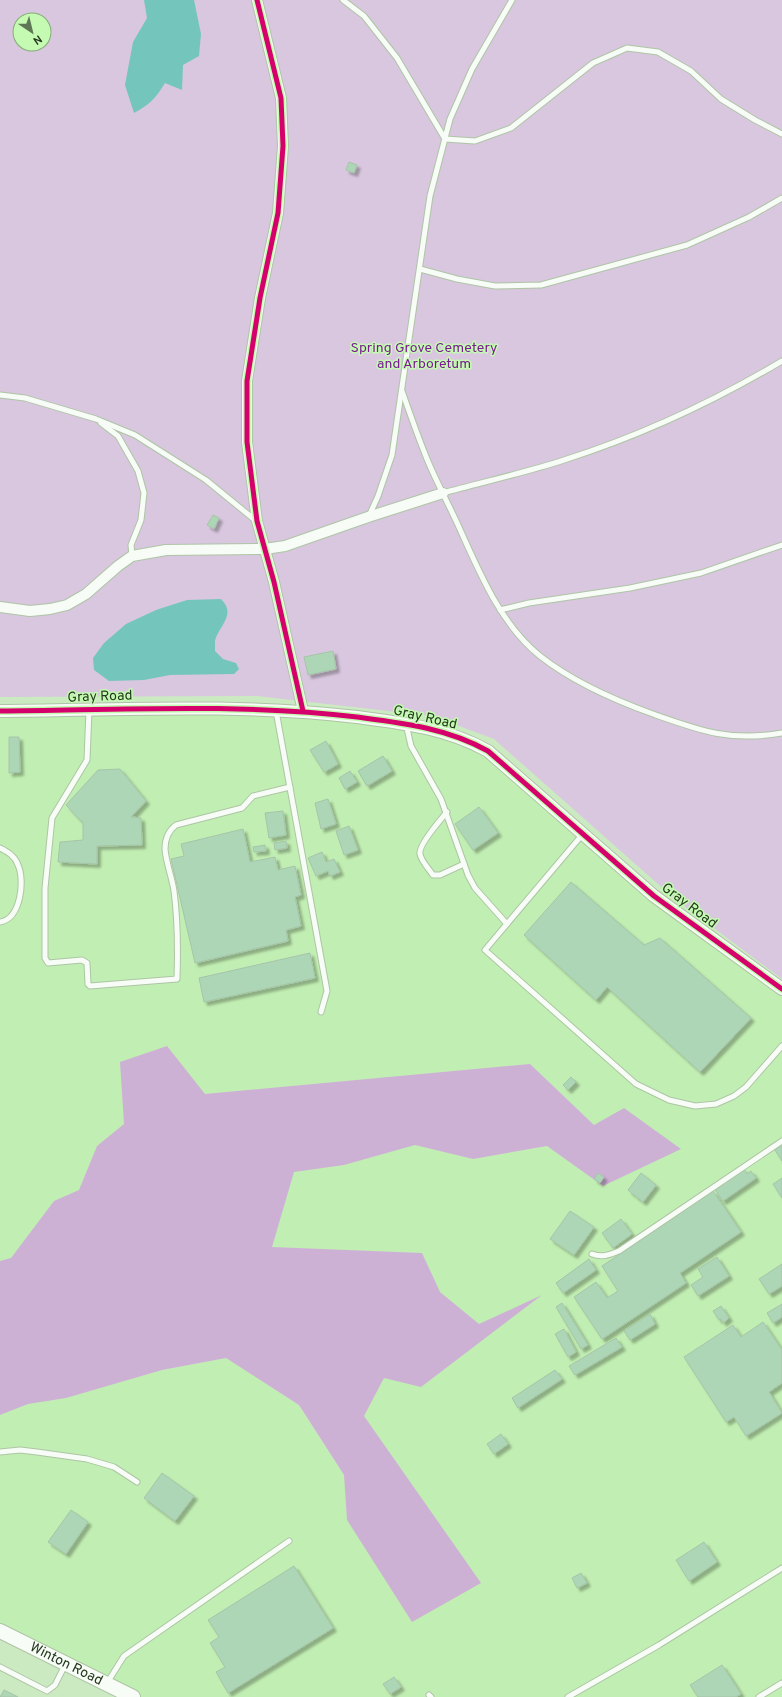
<svg xmlns="http://www.w3.org/2000/svg" width="782" height="1697" font-family="Overpass,sans-serif">
  <style>
    .built { fill: #c1eeb2 }
    .green { fill: #d8c7de; fill-rule: evenodd }
    .forest { fill: #cdb1d5 }
    .water { fill: #74c6bc }
    .building { fill: #add6b6; stroke: #a6c4a9; filter: url(#shadow) }
    .lines { fill: none; stroke-linecap: round; stroke-linejoin: round }
    .service-casing { stroke: #aec5a6; stroke-width: 7 }
    .minor-casing { stroke: #aec5a6; stroke-width: 12 }
    .tertiary-casing { stroke: #aec5a6; stroke-width: 14 }
    .secondary-casing { stroke: #aec5a6; stroke-width: 16 }
    .service { stroke: #f7fcf6; stroke-width: 5 }
    .minor { stroke: #f7fcf6; stroke-width: 10 }
    .tertiary { stroke: #f7fcf6; stroke-width: 12 }
    .secondary { stroke: #f7fcf6; stroke-width: 14 }
    .cycleway-casing { stroke: #c4fab2; stroke-width: 8 }
    .cycleway { stroke: #d6006c; stroke-width: 5 }
    .labels { text-anchor: middle; dominant-baseline: central; stroke-width: 3; stroke-linejoin: round; paint-order: stroke }
    .park-label { font-size: 14px; fill: #7a1b93; stroke: #c4fab2 }
    .street-label { font-size: 14px; fill: #24391d; stroke: #c4fab2 }
  </style>
  <defs>
    <filter id="shadow"><feDropShadow dx="3.5" dy="3.5" stdDeviation="1" flood-color="#0004"/></filter>
  </defs>
  <rect width="100%" height="100%" fill="#cceac2"/>
  <!-- built -->
  <path class="built" d="M0,711H303L472,742L654,896L782,989V1697H133L0,1631V1415L28,1404L66,1398L162,1370L226,1358L298,1405L344,1476L347,1520L480,1583L364,1416L384,1378L540,1296L479,1324L440,1292L422,1253L272,1247L294,1172L344,1165L415,1145L473,1159L547,1146L603,1186L594,1125L530,1064L205,1094L120,1062L124,1124L97,1146L79,1190L54,1201L11,1258L0,1261Z"/>
  <!-- green -->
  <path class="green" d="M0,0H782V979L675,899L494,739L432,716L257,696L0,697ZM20,20H44V44H20Z"/>
  <!-- forest -->
  <path class="forest" d="M167,1046L205,1094L530,1064L594,1125L624,1108L681,1149L603,1186L547,1146L473,1159L415,1145L344,1165L294,1172L272,1247L422,1253L440,1292L479,1324L542,1295L421,1387L384,1378L364,1416L481,1583L412,1622L347,1520L344,1475L299,1405L226,1358L162,1370L66,1398L28,1404L0,1415V1261L11,1258L54,1201L79,1190L97,1146L124,1124L120,1062Z"/>
  <!-- water -->
  <g class="water">
    <path d="M144,0H194L201,34L199,56L183,65L182,90L165,83C156,98 149,105 134,113L125,85L133,42L147,18Z"/>
    <path d="M221,599C237,615 219,625 215,641C215,644 215,648 215,651L223,659L236,663L239,669L234,674L170,675L144,680L109,681L94,670L93,658L104,643L126,624L156,610L187,600Z"/>
  </g>
  <!-- building -->
  <g class="building">
    <path d="M349,162L357,165L354,173L346,170Z"/>
    <path d="M213,515L219,518L214,529L207,525Z"/>
    <path d="M333,651L336,669L308,675L304,657Z"/>
    <path d="M9,737H19L20,772L9,773Z"/>
    <path d="M326,741L338,764L324,772L310,750Z"/>
    <path d="M383,756L392,771L367,786L358,771Z"/>
    <path d="M120,769L146,801L131,817L141,818L142,845L97,846V864L58,862L60,842L83,840V823L66,805L98,770Z"/>
    <path d="M350,771L357,782L345,789L339,778Z"/>
    <path d="M328,799L336,824L321,829L315,803Z"/>
    <path d="M479,807L498,833L473,850L455,824Z"/>
    <path d="M283,811L286,835L269,838L265,813Z"/>
    <path d="M349,826L358,850L344,855L336,831Z"/>
    <path d="M243,829L250,862L275,857L278,870L295,866L301,895L295,897L301,926L286,930L288,941L195,963L171,859L184,856L181,844Z"/>
    <path d="M286,841L287,848L275,850L274,843Z"/>
    <path d="M265,845L266,851L254,852L253,847Z"/>
    <path d="M322,852L326,862L334,859L340,872L330,876L328,871L316,876L308,858Z"/>
    <path d="M571,882L644,945L660,938L751,1018L700,1072L607,987L596,1000L524,935Z"/>
    <path d="M310,953L315,978L204,1002L199,978Z"/>
    <path d="M571,1077L576,1082L568,1090L563,1085Z"/>
    <path d="M782,1145V1161L775,1150Z"/>
    <path d="M744,1169L747,1174L751,1171L756,1178L723,1201L715,1190Z"/>
    <path d="M598,1173L604,1177L600,1183L594,1179Z"/>
    <path d="M641,1173L656,1185L643,1202L628,1190Z"/>
    <path d="M782,1178V1198L773,1184Z"/>
    <path d="M713,1191L741,1232L680,1273L686,1283L602,1339L574,1297L596,1282L607,1298L618,1291L602,1266Z"/>
    <path d="M570,1211L594,1227L574,1255L550,1239Z"/>
    <path d="M621,1219L632,1234L613,1248L602,1233Z"/>
    <path d="M717,1257L729,1276L698,1296L691,1285L703,1277L698,1269Z"/>
    <path d="M589,1259L596,1270L563,1293L556,1283Z"/>
    <path d="M782,1264V1286L769,1294L759,1279Z"/>
    <path d="M562,1303L588,1345L581,1349L556,1307Z"/>
    <path d="M782,1304V1317L773,1323L767,1313Z"/>
    <path d="M721,1306L729,1318L723,1323L721,1319L719,1320L713,1311Z"/>
    <path d="M650,1314L655,1324L630,1340L624,1331Z"/>
    <path d="M763,1322L782,1350V1383L769,1392L782,1413L746,1436L734,1417L726,1422L684,1357L733,1325L741,1337Z"/>
    <path d="M564,1329L576,1352L568,1357L555,1334Z"/>
    <path d="M616,1338L622,1347L575,1375L569,1366Z"/>
    <path d="M555,1370L562,1379L518,1408L512,1398Z"/>
    <path d="M501,1434L508,1444L494,1454L487,1444Z"/>
    <path d="M162,1473L194,1496L175,1521L144,1498Z"/>
    <path d="M71,1510L88,1522L66,1554L48,1542Z"/>
    <path d="M704,1542L717,1562L689,1581L676,1560Z"/>
    <path d="M294,1566L333,1628L228,1693L216,1672L225,1667L210,1643L219,1637L208,1620Z"/>
    <path d="M581,1573L587,1583L577,1588L572,1578Z"/>
    <path d="M722,1665L741,1694L736,1697H698L690,1685Z"/>
    <path d="M394,1677L401,1687L390,1694L383,1684Z"/>
    <path d="M4,1690L18,1697H0Z"/>
  </g>
  <g class="lines">
    <!-- service casing -->
    <g class="service-casing">
      <g id="service">
        <path d="M343,0L364,16L397,58L445,139L475,141L511,128L593,63L627,48L658,52L691,71L721,99L755,120L782,134"/>
        <path d="M420,269L457,279L495,286L541,285L687,245L749,217L782,198"/>
        <path d="M402,391C410,414 418,437 427,459C436,481 448,503 458,525C479,571 500,624 540,656C573,682 614,700 653,714C701,731 730,742 782,733"/>
        <path d="M0,395L25,398L96,419L135,435L206,480L255,520"/>
        <path d="M101,423L118,436L138,471L144,493L141,520L131,545L132,556"/>
        <path d="M443,493C483,482 524,473 564,460C640,436 713,402 782,361"/>
        <path d="M369,516L378,496L392,455L430,196L450,119L472,69L512,0"/>
        <path d="M500,610L529,603L630,588L701,573L782,545"/>
        <path d="M89,710L87,760L52,818L45,888V958L48,963L82,960L87,963L88,984L90,986L177,979C178,949 178,921 174,891C172,877 166,863 165,849C165,839 168,831 176,825L242,808L253,796L290,787"/>
        <path d="M276,711L327,991L321,1012"/>
        <path d="M406,724L411,746L441,799L468,875L475,888L507,924"/>
        <path d="M447,812C441,819 418,846 420,854C421,861 429,869 433,875H440L464,864"/>
        <path d="M582,835L485,950L636,1084L669,1100L695,1106L716,1104L734,1096L746,1087L782,1046"/>
        <path d="M0,848C8,852 15,856 18,865C25,880 21,919 0,922"/>
        <path d="M592,1254C602,1258 609,1255 619,1251L782,1141"/>
        <path d="M0,1452L20,1450L37,1452L87,1459L114,1467L137,1482"/>
        <path d="M0,1667L47,1691L55,1685L65,1665"/>
        <path d="M107,1683L124,1656L289,1541"/>
        <path d="M429,1695L431,1697"/>
        <path d="M568,1697L659,1645L782,1568"/>
        <path d="M759,1697L782,1683"/>
      </g>
    </g>
    <!-- minor casing -->
    <g class="minor-casing">
      <g id="minor">
        <path d="M257,0L281,98L283,146L278,213L260,298L247,381V442L257,521L274,582L303,711"/>
        <path d="M0,607L30,611L50,609L67,605L86,594L118,566L132,556L166,550L265,549L285,546L368,517L443,493"/>
      </g>
    </g>
    <!-- tertiary casing -->
    <g class="tertiary-casing">
      <path id="tertiary" d="M0,711C119,710 238,703 357,717C403,723 447,728 488,751L654,896L782,989"/>
    </g>
    <!-- secondary casing -->
    <g class="secondary-casing">
      <g id="secondary">
        <path id="s1" d="M0,1631L133,1697"/>
      </g>
    </g>
    <!-- service -->
    <use href="#service" class="service"/>
    <!-- minor -->
    <use href="#minor" class="minor"/>
    <!-- tertiary -->
    <use href="#tertiary" class="tertiary"/>
    <!-- secondary -->
    <use href="#secondary" class="secondary"/>
    <!-- cycleway casing -->
    <g class="cycleway-casing">
      <g id="cycleway">
        <path d="M257,0L281,98L283,146L278,213L260,298L247,381V442L257,521L274,582L303,711"/>
        <path d="M0,711C119,710 238,703 357,717C403,723 447,728 488,751L654,896L782,989"/>
      </g>
    </g>
    <!-- cycleway -->
    <use href="#cycleway" class="cycleway"/>
  </g>
  <g class="labels">
    <!-- park labels -->
    <g class="park-label">
      <text x="424" y="348">Spring Grove Cemetery<tspan x="424" dy="16">and Arboretum</tspan></text>
    </g>
    <!-- street labels -->
    <g class="street-label">
      <text transform="translate(100 697) rotate(-2)">Gray Road</text>
      <text transform="translate(425 718) rotate(13)">Gray Road</text>
      <text transform="translate(689 906) rotate(37)">Gray Road</text>
      <text stroke="none"><textPath href="#s1" startOffset="74">Winton Road</textPath></text>
    </g>
  </g>
  <!-- north arrow -->
  <g transform="translate(32 32) rotate(145)"><circle r="19" fill="#c4fab2" stroke="#84ad76"/>
  <path d="M0-3L7 15L0 10L-7 15Z" fill="#5f7757"/>
  <text y="-6" font-size="11" font-weight="bold" text-anchor="middle" fill="#24391d">N</text>
  </g>
</svg>
